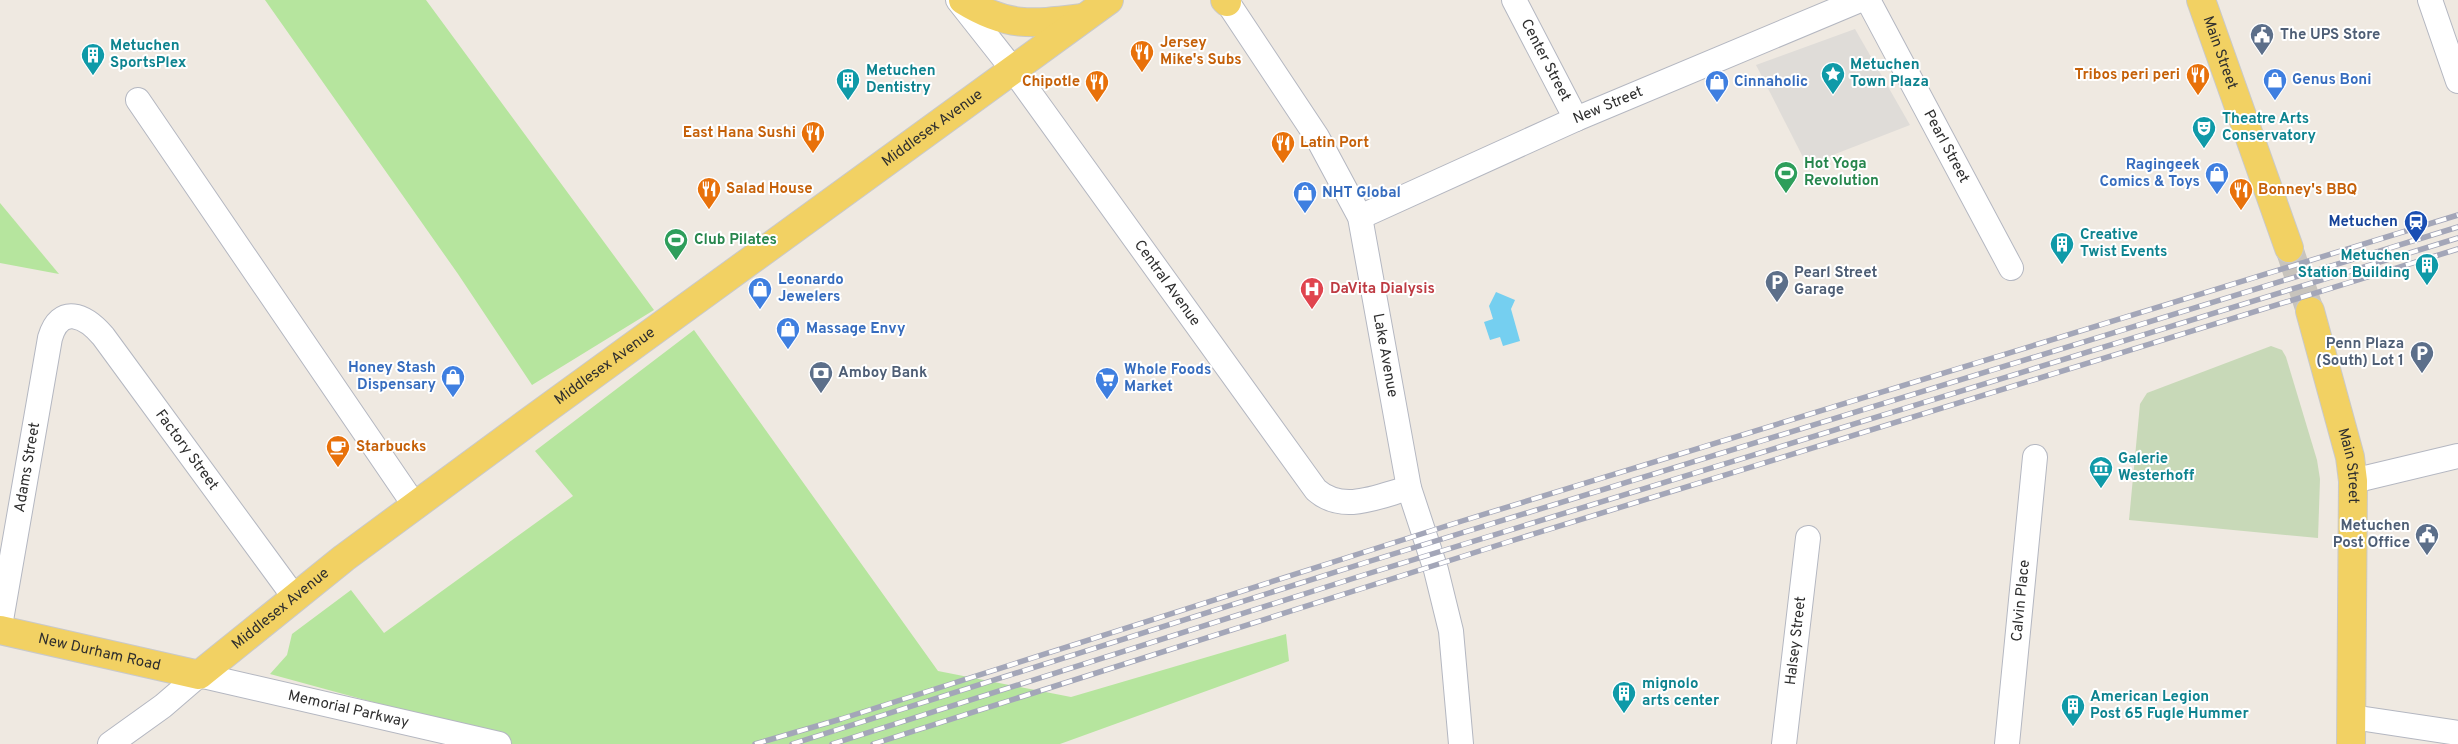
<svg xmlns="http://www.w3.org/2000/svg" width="2458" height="744" font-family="Overpass,sans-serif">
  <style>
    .green { fill: #b6e59e }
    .cemetery { fill: #c8d9b8 }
    .plaza { fill: #dfdcd8 }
    .water { fill: #75cff0 }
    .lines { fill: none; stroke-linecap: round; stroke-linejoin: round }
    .major-tunnel { stroke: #c8c4bd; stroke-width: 28; stroke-dasharray: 28 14; stroke-linecap: butt }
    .minor-casing { stroke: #b4b7c1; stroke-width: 26 }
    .major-casing { stroke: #c9c9c9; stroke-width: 30 }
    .minor { stroke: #fff; stroke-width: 24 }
    .major { stroke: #f2d163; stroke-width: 28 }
    .rail-casing { stroke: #a3a6b8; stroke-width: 5.5 }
    .rail { stroke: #fff; stroke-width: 4; stroke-dasharray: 11; stroke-linecap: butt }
    .labels { text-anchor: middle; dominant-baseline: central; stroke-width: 4; stroke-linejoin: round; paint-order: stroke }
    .service-label { font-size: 15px; font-weight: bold; fill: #4e5e75; stroke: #fff; text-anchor: start }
    .food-label { font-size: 15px; font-weight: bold; fill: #c56008; stroke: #fff; text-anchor: start }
    .culture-label { font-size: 15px; font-weight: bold; fill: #0d838f; stroke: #fff; text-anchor: start }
    .street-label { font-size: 15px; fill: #2e2e2e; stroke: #fff }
    .shop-label { font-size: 15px; font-weight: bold; fill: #366cbe; stroke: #fff; text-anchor: start }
    .leisure-label { font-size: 15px; font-weight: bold; fill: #27864d; stroke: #fff; text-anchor: start }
    .transit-label { font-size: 15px; font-weight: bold; fill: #164399; stroke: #fff; text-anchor: end }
    .health-label { font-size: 15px; font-weight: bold; fill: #be3a42; stroke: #fff; text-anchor: start }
  </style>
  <rect width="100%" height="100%" fill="#efe9e1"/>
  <!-- green -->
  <g class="green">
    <path d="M265,0H426L654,310L532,385L458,274Z"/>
    <path d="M0,203L59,274L0,263Z"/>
    <path d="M694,330L938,671L1071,697L1286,634L1289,661L1060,744H480L486,733L270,674L287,655L292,634L351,590L384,633L573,496L535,451Z"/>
  </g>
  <!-- cemetery -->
  <path class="cemetery" d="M2271,346L2282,350L2286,357L2317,460L2320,479L2318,538L2129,520L2140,404L2147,393Z"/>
  <!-- plaza -->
  <path class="plaza" d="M1855,29L1910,125L1807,165L1756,65Z"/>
  <!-- water -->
  <path class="water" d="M1496,292L1515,300L1511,309L1520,341L1503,346L1500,337L1490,340L1484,322L1493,319L1489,306Z"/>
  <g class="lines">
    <!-- major-tunnel -->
    <path class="major-tunnel" d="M2289,248L2310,311"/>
    <!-- minor casing -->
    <g class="minor-casing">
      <g id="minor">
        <path id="s1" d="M958,0L1014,71L1316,490C1343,514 1379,496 1409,488"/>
        <path id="s2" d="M1226,0L1317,137L1360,217L1409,488L1436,570L1451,631L1461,744"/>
        <path id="s3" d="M1514,0L1576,119"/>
        <path id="s4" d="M1868,0L2011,268"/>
        <path d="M2430,0L2458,81"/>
        <path d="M138,100L415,506"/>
        <path id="s5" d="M1360,217L1576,119L1860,0"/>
        <path d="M2353,481L2458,456"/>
        <path id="s6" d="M0,626L50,338C60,304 85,315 103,336L295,598"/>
        <path d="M2352,717L2458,733"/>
        <path id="s7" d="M110,744L163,706L199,675L499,744"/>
        <path id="s8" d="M1784,744L1808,538"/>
        <path id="s9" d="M2007,744L2035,457"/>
      </g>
    </g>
    <!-- major casing -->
    <g class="major-casing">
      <g id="major">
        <path d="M963,0C1008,28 1033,24 1083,18"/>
        <path d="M1225,0L1227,2"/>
        <path id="s10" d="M2201,0L2289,248"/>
        <path id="s11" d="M2310,311L2350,457L2353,481L2351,744"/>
        <path id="s12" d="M0,630L199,675L344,558L527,423L1109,0"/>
      </g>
    </g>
    <!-- minor -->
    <use href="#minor" class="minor"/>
    <!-- major -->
    <use href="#major" class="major"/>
    <!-- rail casing -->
    <g class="rail-casing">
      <g id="rail">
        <path d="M755,744L841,719L1462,521L2458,215"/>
        <path d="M792,744L1364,563L2458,227"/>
        <path d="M832,744L1367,574L2458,238"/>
        <path d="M873,744L1511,541L2458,249"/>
      </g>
    </g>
    <!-- rail -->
    <use href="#rail" class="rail"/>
  </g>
  <!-- icons -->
  <defs>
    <g id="civic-pin" transform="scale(1.25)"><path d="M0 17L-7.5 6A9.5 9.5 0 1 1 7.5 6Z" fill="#5c6f8a" stroke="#fff"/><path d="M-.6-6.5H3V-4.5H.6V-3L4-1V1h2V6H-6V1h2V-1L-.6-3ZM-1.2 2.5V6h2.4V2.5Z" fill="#fff"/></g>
    <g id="restaurant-pin" transform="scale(1.25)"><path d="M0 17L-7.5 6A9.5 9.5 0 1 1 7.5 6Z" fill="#e8710a" stroke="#fff"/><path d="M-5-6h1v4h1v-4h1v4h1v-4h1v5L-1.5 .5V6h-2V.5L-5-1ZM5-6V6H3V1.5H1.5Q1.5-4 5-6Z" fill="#fff"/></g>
    <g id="building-pin" transform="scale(1.25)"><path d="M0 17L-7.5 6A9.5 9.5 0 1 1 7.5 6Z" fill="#0f9aa8" stroke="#fff"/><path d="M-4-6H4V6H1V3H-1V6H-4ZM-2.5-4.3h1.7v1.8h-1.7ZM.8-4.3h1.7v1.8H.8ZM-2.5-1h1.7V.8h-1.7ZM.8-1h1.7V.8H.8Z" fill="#fff"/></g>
    <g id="sight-pin" transform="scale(1.25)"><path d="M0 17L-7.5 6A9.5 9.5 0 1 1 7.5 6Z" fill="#0f9aa8" stroke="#fff"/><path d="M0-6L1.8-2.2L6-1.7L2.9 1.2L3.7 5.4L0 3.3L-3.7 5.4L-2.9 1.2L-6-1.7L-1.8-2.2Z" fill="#fff"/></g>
    <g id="shop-pin" transform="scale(1.25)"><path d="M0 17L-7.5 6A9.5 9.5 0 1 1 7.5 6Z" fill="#3f7fe0" stroke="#fff"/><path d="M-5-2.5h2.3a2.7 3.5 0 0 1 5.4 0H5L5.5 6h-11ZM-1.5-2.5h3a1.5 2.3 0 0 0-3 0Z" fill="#fff"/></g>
    <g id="theatre-pin" transform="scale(1.25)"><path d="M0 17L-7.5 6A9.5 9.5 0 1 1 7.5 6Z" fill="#0f9aa8" stroke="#fff"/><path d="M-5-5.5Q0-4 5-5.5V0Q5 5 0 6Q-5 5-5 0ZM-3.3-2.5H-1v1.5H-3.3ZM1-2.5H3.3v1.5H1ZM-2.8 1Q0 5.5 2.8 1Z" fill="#fff"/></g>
    <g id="stadium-pin" transform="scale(1.25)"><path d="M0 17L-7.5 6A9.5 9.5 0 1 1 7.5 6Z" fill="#2e9e5b" stroke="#fff"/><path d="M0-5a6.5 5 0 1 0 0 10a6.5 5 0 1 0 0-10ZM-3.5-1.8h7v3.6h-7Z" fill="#fff"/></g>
    <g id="station-pin" transform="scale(1.25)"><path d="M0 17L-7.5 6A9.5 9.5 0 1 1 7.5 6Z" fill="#1a4fb4" stroke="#fff"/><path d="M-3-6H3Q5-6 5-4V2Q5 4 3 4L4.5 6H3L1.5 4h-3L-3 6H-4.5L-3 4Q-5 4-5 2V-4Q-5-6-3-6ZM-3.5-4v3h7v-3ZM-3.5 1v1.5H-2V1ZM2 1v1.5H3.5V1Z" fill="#fff"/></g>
    <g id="parking-pin" transform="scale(1.25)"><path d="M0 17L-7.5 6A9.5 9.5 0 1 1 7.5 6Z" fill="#5c6f8a" stroke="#fff"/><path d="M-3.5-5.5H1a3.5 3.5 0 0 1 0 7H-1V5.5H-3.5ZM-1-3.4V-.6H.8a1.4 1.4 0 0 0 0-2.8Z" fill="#fff"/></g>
    <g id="hospital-pin" transform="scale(1.25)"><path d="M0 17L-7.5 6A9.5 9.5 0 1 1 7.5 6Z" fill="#e0444e" stroke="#fff"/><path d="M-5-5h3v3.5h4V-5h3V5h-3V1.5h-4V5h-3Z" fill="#fff"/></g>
    <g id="bank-pin" transform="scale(1.25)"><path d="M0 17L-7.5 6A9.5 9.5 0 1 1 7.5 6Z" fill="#5c6f8a" stroke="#fff"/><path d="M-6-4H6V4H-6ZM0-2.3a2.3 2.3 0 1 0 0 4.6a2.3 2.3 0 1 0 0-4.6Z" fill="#fff"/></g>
    <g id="supermarket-pin" transform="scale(1.25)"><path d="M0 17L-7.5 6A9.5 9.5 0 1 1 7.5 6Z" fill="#3f7fe0" stroke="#fff"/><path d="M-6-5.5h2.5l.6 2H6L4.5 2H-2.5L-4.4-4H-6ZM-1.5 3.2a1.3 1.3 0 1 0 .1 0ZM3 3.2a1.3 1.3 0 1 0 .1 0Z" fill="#fff"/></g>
    <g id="cafe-pin" transform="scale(1.25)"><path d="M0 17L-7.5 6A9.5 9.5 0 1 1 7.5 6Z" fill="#e8710a" stroke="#fff"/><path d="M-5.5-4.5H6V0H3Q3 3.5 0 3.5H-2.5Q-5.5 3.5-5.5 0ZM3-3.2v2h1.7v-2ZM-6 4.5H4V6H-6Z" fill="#fff"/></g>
    <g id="museum-pin" transform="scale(1.25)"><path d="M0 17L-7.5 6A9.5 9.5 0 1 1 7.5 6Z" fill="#0f9aa8" stroke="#fff"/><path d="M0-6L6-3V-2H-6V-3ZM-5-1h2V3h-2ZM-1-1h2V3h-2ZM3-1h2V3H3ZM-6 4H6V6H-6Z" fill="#fff"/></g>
  </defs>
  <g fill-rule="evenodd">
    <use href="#civic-pin" x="2262" y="35"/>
    <use href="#restaurant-pin" x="1142" y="52"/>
    <use href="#building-pin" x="93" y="55"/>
    <use href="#sight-pin" x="1833" y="74"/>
    <use href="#restaurant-pin" x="2198" y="75"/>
    <use href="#building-pin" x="848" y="80"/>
    <use href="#shop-pin" x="2275" y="80"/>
    <use href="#restaurant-pin" x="1097" y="82"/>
    <use href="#shop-pin" x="1717" y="82"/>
    <use href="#theatre-pin" x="2204" y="128"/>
    <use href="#restaurant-pin" x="813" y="133"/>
    <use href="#restaurant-pin" x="1283" y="143"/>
    <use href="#stadium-pin" x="1786" y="173"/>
    <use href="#shop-pin" x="2217" y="174"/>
    <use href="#restaurant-pin" x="709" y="189"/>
    <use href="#restaurant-pin" x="2241" y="190"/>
    <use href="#shop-pin" x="1305" y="193"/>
    <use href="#station-pin" x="2416" y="222"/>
    <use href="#stadium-pin" x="676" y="240"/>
    <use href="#building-pin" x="2062" y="244"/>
    <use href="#building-pin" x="2427" y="265"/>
    <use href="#parking-pin" x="1777" y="282"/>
    <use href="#shop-pin" x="760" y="289"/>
    <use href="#hospital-pin" x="1312" y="289"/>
    <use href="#shop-pin" x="788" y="329"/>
    <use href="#parking-pin" x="2422" y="353"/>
    <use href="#bank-pin" x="821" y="373"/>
    <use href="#shop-pin" x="453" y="377"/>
    <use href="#supermarket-pin" x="1107" y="379"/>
    <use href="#cafe-pin" x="338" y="447"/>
    <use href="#museum-pin" x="2101" y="468"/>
    <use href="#civic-pin" x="2427" y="535"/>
    <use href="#building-pin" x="1624" y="693"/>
    <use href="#building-pin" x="2073" y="706"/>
  </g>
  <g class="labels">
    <!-- service labels -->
    <g class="service-label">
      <text x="2280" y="35">The UPS Store</text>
      <text x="1794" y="273">Pearl Street<tspan x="1794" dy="17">Garage</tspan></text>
      <text x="2404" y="344" text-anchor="end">Penn Plaza<tspan x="2404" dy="17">(South) Lot 1</tspan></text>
      <text x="838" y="373">Amboy Bank</text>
      <text x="2410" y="526" text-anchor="end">Metuchen<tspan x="2410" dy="17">Post Office</tspan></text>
    </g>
    <!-- food labels -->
    <g class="food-label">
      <text x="1160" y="43">Jersey<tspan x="1160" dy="17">Mike's Subs</tspan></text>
      <text x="2180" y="75" text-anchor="end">Tribos peri peri</text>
      <text x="1080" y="82" text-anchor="end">Chipotle</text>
      <text x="796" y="133" text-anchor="end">East Hana Sushi</text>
      <text x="1300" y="143">Latin Port</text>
      <text x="726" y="189">Salad House</text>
      <text x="2258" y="190">Bonney's BBQ</text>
      <text x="356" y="447">Starbucks</text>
    </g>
    <!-- culture labels -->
    <g class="culture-label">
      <text x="110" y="46">Metuchen<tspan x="110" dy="17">SportsPlex</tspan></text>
      <text x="1850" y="65">Metuchen<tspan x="1850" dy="17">Town Plaza</tspan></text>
      <text x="866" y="71">Metuchen<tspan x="866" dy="17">Dentistry</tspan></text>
      <text x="2222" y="119">Theatre Arts<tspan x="2222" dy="17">Conservatory</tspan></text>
      <text x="2080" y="235">Creative<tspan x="2080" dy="17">Twist Events</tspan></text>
      <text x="2410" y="256" text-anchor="end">Metuchen<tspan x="2410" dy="17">Station Building</tspan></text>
      <text x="2118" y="459">Galerie<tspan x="2118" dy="17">Westerhoff</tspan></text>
      <text x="1642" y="684">mignolo<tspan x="1642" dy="17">arts center</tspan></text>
      <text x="2090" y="697">American Legion<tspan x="2090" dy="17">Post 65 Fugle Hummer</tspan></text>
    </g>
    <!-- street labels -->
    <g class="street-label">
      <text stroke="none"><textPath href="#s10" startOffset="56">Main Street</textPath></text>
      <text stroke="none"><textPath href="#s3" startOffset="68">Center Street</textPath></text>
      <text stroke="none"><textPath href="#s5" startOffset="272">New Street</textPath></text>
      <text stroke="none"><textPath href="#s12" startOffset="1119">Middlesex Avenue</textPath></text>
      <text stroke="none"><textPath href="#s4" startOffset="166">Pearl Street</textPath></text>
      <text stroke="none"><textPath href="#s1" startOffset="352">Central Avenue</textPath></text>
      <text stroke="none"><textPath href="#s2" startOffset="396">Lake Avenue</textPath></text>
      <text stroke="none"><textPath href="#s12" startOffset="714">Middlesex Avenue</textPath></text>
      <text stroke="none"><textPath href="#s6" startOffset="505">Factory Street</textPath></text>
      <text stroke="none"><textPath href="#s11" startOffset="160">Main Street</textPath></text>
      <text stroke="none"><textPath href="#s6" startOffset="161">Adams Street</textPath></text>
      <text stroke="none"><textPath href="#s9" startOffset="144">Calvin Place</textPath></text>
      <text stroke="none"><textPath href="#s12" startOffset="309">Middlesex Avenue</textPath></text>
      <text stroke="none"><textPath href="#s8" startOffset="104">Halsey Street</textPath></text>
      <text stroke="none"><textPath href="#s12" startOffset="102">New Durham Road</textPath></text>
      <text stroke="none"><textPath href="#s7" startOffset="266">Memorial Parkway</textPath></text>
    </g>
    <!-- shop labels -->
    <g class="shop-label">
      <text x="2292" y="80">Genus Boni</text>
      <text x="1734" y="82">Cinnaholic</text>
      <text x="2200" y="165" text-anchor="end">Ragingeek<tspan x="2200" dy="17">Comics &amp; Toys</tspan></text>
      <text x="1322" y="193">NHT Global</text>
      <text x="778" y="280">Leonardo<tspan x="778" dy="17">Jewelers</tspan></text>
      <text x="806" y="329">Massage Envy</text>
      <text x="436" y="368" text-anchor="end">Honey Stash<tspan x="436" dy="17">Dispensary</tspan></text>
      <text x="1124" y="370">Whole Foods<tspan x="1124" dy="17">Market</tspan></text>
    </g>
    <!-- leisure labels -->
    <g class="leisure-label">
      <text x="1804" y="164">Hot Yoga<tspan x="1804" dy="17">Revolution</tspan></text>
      <text x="694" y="240">Club Pilates</text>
    </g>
    <!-- transit labels -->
    <g class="transit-label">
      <text x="2398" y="222">Metuchen</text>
    </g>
    <!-- health labels -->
    <g class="health-label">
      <text x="1330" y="289">DaVita Dialysis</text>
    </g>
  </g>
</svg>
